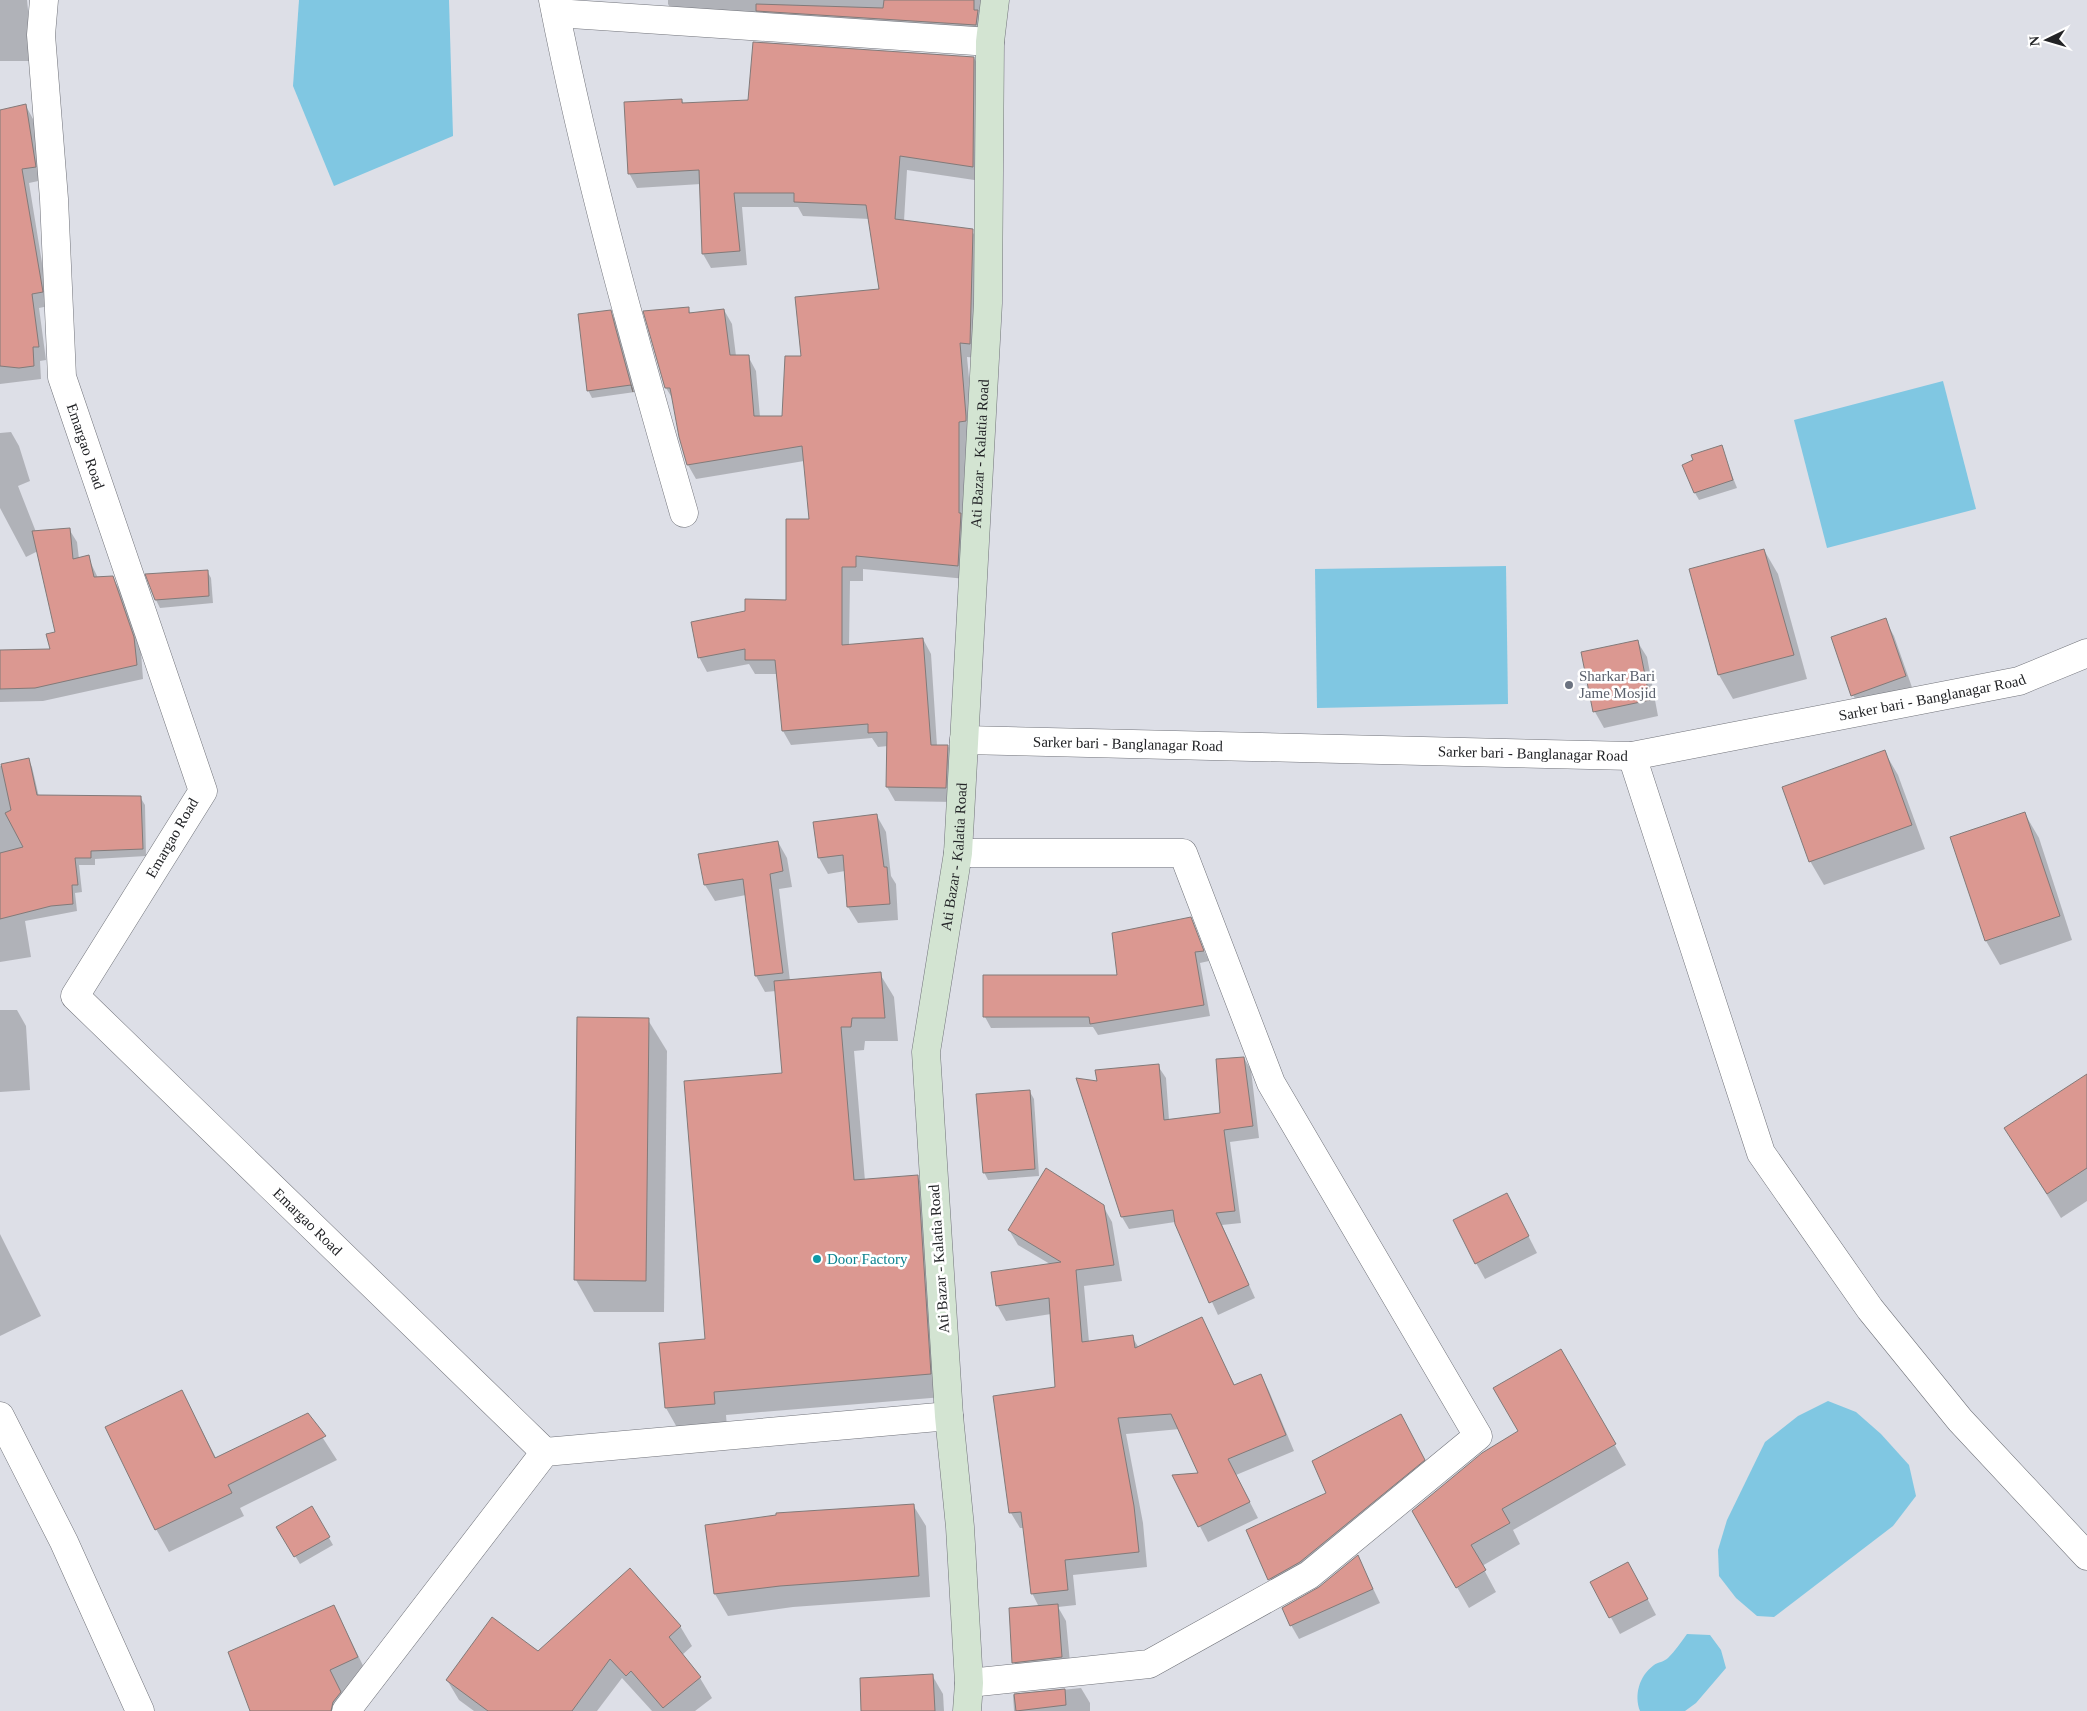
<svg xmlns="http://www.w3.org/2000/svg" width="2087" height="1711" font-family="Georgia,serif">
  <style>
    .water { fill: #80c7e2 }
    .shadow { fill: #0003 }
    .building { fill: #db9891; stroke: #827a79 }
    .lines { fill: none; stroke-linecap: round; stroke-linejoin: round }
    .minor-casing { stroke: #71737a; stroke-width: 29 }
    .secondary-casing { stroke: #71737a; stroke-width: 29 }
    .minor { stroke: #fff; stroke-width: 28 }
    .secondary { stroke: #d3e4d2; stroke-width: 28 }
    .worship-dot { fill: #6b7280; stroke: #fff; stroke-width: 2 }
    .culture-dot { fill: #0f9aa8; stroke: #fff; stroke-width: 2 }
    .labels { text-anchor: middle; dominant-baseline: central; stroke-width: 5; stroke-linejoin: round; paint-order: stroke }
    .street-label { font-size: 15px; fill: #222326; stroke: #fff }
    .worship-label { font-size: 15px; fill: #5b616d; stroke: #fff; text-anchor: start }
    .culture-label { font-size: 15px; fill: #0d838f; stroke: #fff; text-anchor: start }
  </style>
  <rect width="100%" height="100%" fill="#dddfe7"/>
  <!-- water -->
  <g class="water">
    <path d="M299,0H449L453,136L334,186L293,86Z"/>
    <path d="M1943,381L1976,509L1827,548L1794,420Z"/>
    <path d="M1506,566L1508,704L1317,708L1315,569Z"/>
    <path d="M1828,1401L1856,1412L1881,1434L1909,1465L1916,1496L1893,1526L1774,1617L1757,1616L1736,1598L1719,1576L1718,1550L1727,1520L1765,1442L1798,1416Z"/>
    <path d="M1687,1634L1710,1635L1721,1650L1726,1668L1696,1703L1685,1711H1640C1634,1695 1639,1676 1654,1665C1658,1662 1664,1662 1668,1658C1675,1651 1681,1642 1687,1634Z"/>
  </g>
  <!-- shadow -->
  <g class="shadow">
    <path d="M0,0H27L29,20V61H0Z"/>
    <path d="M668,0H983L987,29L678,22L668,4Z"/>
    <path d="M974,58L982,72L981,181L907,170L904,221L972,231L980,245L978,358L967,357L974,431L966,579L863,569V581H850L849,646L923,639L931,654L937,746H948L956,761L954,802L895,801L887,787L888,746L878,747L872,738L791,745L783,731L778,674H755L749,664L707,672L699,657L747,612L787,601L810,520L804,461L696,479L688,465L674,401L666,388L688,308L691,314L724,310L732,324L736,356H748L756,371L760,417H783L802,357L880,290L870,219L803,216L798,207H742L747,265L711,268L703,254L701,184L637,188L629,173L682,100L684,104L749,101Z"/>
    <path d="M26,106L33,119L41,158L43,180L29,183L49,306L39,308L46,360L40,361L41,379L0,384V111Z"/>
    <path d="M610,312L615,319L635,392L592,398L588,390Z"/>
    <path d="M11,432L19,446L30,481L18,486L36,532L69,529L77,542L79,559L88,557L98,578L112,577L120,590L141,652L143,679L43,701L0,702V651H51L57,633L38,551L26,557L0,508V433Z"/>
    <path d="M1721,447L1737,488L1699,500L1695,493Z"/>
    <path d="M1764,550L1778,574L1807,679L1733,699L1719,675L1690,570Z"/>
    <path d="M207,571L211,578L213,603L160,608L156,600Z"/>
    <path d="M1885,620L1894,636L1914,693L1862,711L1853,695Z"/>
    <path d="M1637,641L1647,657L1658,716L1604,728L1595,712L1583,653Z"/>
    <path d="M1884,751L1898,775L1925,849L1824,885L1810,861Z"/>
    <path d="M28,759L32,767L39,797H140L145,805L146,856L95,859V865H79L82,892L75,893L77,911L25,921L31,957L0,962V766Z"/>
    <path d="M2025,814L2039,838L2072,940L2000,965L1986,941L1952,838Z"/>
    <path d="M877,816L886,832L891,876L896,884L898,920L858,923L848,907L845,871L828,874L819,858Z"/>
    <path d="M778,842L787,858L792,887L779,889L790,981L880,974L894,997L898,1041H865L864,1050L854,1051L865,1181L917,1176L931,1200L943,1397L726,1415L727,1427L679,1431L666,1408L707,1340L783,1074L776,991L765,992L756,976L746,895L715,901L705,885L700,855Z"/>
    <path d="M1190,919L1209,961L1200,963L1210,1016L1098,1035L1093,1027L991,1028L985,1017L984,976L1119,977Z"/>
    <path d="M0,1010H17L26,1026L30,1090L0,1092Z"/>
    <path d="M648,1020L667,1051L664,1312H594L576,1280Z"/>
    <path d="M1244,1058L1251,1070L1259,1138L1230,1142L1241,1223L1222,1225L1255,1298L1218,1315L1175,1222L1129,1229L1122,1217L1098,1083L1158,1066L1166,1078L1169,1120L1222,1114Z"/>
    <path d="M2087,1076V1201L2061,1218L2006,1128Z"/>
    <path d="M1030,1092L1034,1099L1039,1176L988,1180L984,1172Z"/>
    <path d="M1103,1206L1112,1222L1122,1281L1084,1286L1089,1342L1132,1337L1139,1348L1202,1319L1235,1386L1261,1375L1269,1391L1294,1451L1236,1475L1258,1518L1208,1542L1174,1476L1200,1474L1180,1429L1126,1434L1143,1523L1147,1567L1073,1575L1076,1605L1058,1607L1066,1621L1071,1673L1023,1678L1014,1662L1039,1607L1032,1593L1024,1528H1020L1011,1513L994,1397L1057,1388L1051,1314L1006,1321L997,1305L1050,1264L1018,1245L1009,1230Z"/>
    <path d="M1515,1210L1537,1253L1485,1279L1476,1263Z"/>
    <path d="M0,1234L41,1316L0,1336Z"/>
    <path d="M1561,1350L1626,1465L1513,1530L1520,1544L1482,1566L1496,1592L1469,1608L1413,1511L1519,1432Z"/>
    <path d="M182,1391L216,1458L308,1415L337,1460L240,1508L244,1516L169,1552L156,1529Z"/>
    <path d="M1409,1431L1433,1476L1279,1595L1270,1579L1328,1494Z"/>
    <path d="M913,1505L926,1526L930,1597L793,1607L728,1616L715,1594L706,1526Z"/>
    <path d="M312,1508L333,1545L300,1564L278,1527Z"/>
    <path d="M1358,1557L1380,1603L1299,1639L1291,1625L1320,1588Z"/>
    <path d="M1637,1579L1656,1615L1620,1634L1592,1583Z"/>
    <path d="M334,1606L370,1680L350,1711H251Z"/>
    <path d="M680,1626L692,1646L682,1655L700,1678L712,1698L695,1711H652L622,1678L597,1711H474L459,1700L447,1680L538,1653Z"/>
    <path d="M932,1675L943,1694L944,1711H863Z"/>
    <path d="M1081,1688L1090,1703V1711H1014L1013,1695Z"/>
  </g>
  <!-- building -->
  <g class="building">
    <path d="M884,0H974V10H978L976,25L756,11V4L883,8Z"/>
    <path d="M753,42L974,57L973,167L900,156L895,219L973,229L970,344L960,343L966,416V421L959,422V513H961L958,566L856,556V567H842V645L923,638L931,745H948L946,788L886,787L887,732L868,733V724L782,731L775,660H745V649L698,658L691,622L745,611V599L786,600V519H809L802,446L687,465L679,437L670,388H665L643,311L689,307V313L724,309L730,355H749L754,416H782L785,356H801L795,297L879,289L866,205L794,202V193H734L740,251L702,254L699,170L628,174L624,102L682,99V103L748,100Z"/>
    <path d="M26,104L36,167L22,169L43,292L32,294L39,347H33L34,366L19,368L0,366V110Z"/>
    <path d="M611,310L615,326L633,392L631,385L587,391L578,314Z"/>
    <path d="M1722,445L1733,480L1694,493L1682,465L1693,460L1691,455Z"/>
    <path d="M70,528L73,559L89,555L94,577L113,576L134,637L137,665L35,688L0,689V650L50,649L46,634L55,632L32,531Z"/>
    <path d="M1764,549L1794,655L1718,675L1689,569Z"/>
    <path d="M208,570L209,596L155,600L145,574Z"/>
    <path d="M1886,618L1906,676L1851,696L1831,637Z"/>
    <path d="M1638,640L1650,700L1593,712L1581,652Z"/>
    <path d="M1885,750L1912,825L1809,862L1782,787Z"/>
    <path d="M29,758L37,795L141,796L143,849L91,851V858H75L78,885H72L73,904L51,906L0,919V853L23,847L5,813L11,810L1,764Z"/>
    <path d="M2025,812L2060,916L1985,941L1950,837Z"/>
    <path d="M877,814L884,867H887L890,904L847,907L843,855L818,858L813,822Z"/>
    <path d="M778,841L783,871L770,874L783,973L755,976L743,879L704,885L698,854Z"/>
    <path d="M1191,917L1204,951L1195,952L1204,1005L1090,1024L1089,1017H983V975H1117L1112,933Z"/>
    <path d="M881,972L885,1018H852L851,1027H841L854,1180L918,1175L931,1374L714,1392L715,1404L665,1408L659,1343L705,1339L684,1081L782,1073L774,981Z"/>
    <path d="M577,1017L649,1018L646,1281L574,1280Z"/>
    <path d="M1244,1057L1253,1126L1224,1130L1235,1211L1216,1213L1249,1285L1209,1303L1175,1224L1173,1210L1121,1217L1076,1078L1097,1081L1095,1070L1159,1064L1164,1120L1220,1113L1216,1059Z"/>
    <path d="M2087,1074V1168L2047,1194L2004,1128Z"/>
    <path d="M1030,1090L1035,1169L983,1173L976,1094Z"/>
    <path d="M1046,1168L1104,1205L1114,1265L1076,1270L1082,1342L1133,1335L1135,1348L1202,1317L1234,1385L1261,1374L1286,1435L1228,1459L1250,1502L1198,1527L1172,1475L1198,1473L1171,1414L1118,1418L1134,1506L1139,1552L1065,1560L1068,1590L1031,1594L1021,1512L1009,1513L993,1396L1055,1387L1049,1298L996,1306L991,1272L1061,1262L1008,1230Z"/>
    <path d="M1507,1193L1529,1236L1475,1264L1453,1220Z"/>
    <path d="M1561,1349L1616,1444L1502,1509L1510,1523L1471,1545L1486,1570L1456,1588L1412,1511L1482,1453L1518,1431L1493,1388Z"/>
    <path d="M182,1390L215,1458L308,1413L326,1436L228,1485L232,1493L155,1530L105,1427Z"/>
    <path d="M1401,1414L1425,1460L1300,1562L1268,1580L1246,1530L1326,1493L1312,1461Z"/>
    <path d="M914,1504L919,1576L780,1586L714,1594L705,1525L776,1515V1513Z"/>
    <path d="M312,1506L330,1537L294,1557L276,1527Z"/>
    <path d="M1358,1555L1373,1589L1290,1626L1282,1608L1319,1587Z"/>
    <path d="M1628,1562L1648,1599L1609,1618L1590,1582Z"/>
    <path d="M630,1568L681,1626L669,1637L701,1677L663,1708L631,1671L626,1676L610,1659L572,1711H488L446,1680L492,1617L538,1651Z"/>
    <path d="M1058,1604L1062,1657L1012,1663L1009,1608Z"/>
    <path d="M334,1605L358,1657L330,1670L341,1692L333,1702L331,1711H250L228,1652Z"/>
    <path d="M933,1674L935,1711H861L860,1678Z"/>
    <path d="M1065,1689L1066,1705L1016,1711L1014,1694Z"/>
  </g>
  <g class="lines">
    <!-- minor casing -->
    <g class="minor-casing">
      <g id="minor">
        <path id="s1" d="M44,0L41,35L54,199L62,377L203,791L75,996L545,1452"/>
        <path d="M553,0C587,173 635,343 684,513"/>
        <path d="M556,13L990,42"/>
        <path id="s2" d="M964,740L1632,756L2019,681L2087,653"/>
        <path d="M1632,756L1761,1153L1870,1309L1960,1420L2087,1556"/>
        <path d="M958,853H1183L1271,1083L1478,1436L1309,1575L1149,1664L969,1683"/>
        <path d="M0,1416L64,1542L140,1711"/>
        <path d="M346,1711L545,1452L949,1416"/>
      </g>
    </g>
    <!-- secondary casing -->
    <g class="secondary-casing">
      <g id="secondary">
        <path id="s3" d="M967,1711L969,1683L960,1527L949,1416L926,1052L958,853L988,303L990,42L995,0"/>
      </g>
    </g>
    <!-- minor -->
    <use href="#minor" class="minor"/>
    <!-- secondary -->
    <use href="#secondary" class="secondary"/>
  </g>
  <!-- markers -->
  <circle class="worship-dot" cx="1569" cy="685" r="5"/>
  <circle class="culture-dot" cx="817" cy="1259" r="5"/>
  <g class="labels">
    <!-- street labels -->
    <g class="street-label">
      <text stroke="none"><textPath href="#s1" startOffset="451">Emargao Road</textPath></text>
      <text stroke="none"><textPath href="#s3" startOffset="1262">Ati Bazar - Kalatia Road</textPath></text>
      <text stroke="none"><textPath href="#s2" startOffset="974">Sarker bari - Banglanagar Road</textPath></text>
      <text stroke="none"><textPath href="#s2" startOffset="164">Sarker bari - Banglanagar Road</textPath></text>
      <text stroke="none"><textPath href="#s2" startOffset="569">Sarker bari - Banglanagar Road</textPath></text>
      <text transform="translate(172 838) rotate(-60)">Emargao Road</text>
      <text stroke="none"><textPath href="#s3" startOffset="858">Ati Bazar - Kalatia Road</textPath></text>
      <text stroke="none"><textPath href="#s1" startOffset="1381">Emargao Road</textPath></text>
      <text transform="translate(939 1259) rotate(-94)">Ati Bazar - Kalatia Road</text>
    </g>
    <!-- worship labels -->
    <g class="worship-label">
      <text x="1579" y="676">Sharkar Bari<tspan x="1579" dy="17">Jame Mosjid</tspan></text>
    </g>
    <!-- culture labels -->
    <g class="culture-label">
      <text x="827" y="1259">Door Factory</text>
    </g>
  </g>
  <!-- north arrow -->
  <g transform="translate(2047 40) rotate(265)" stroke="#ffffff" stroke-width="4" paint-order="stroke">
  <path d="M0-4L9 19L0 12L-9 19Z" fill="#222326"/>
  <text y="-8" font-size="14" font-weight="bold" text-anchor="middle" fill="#222326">N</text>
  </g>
</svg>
